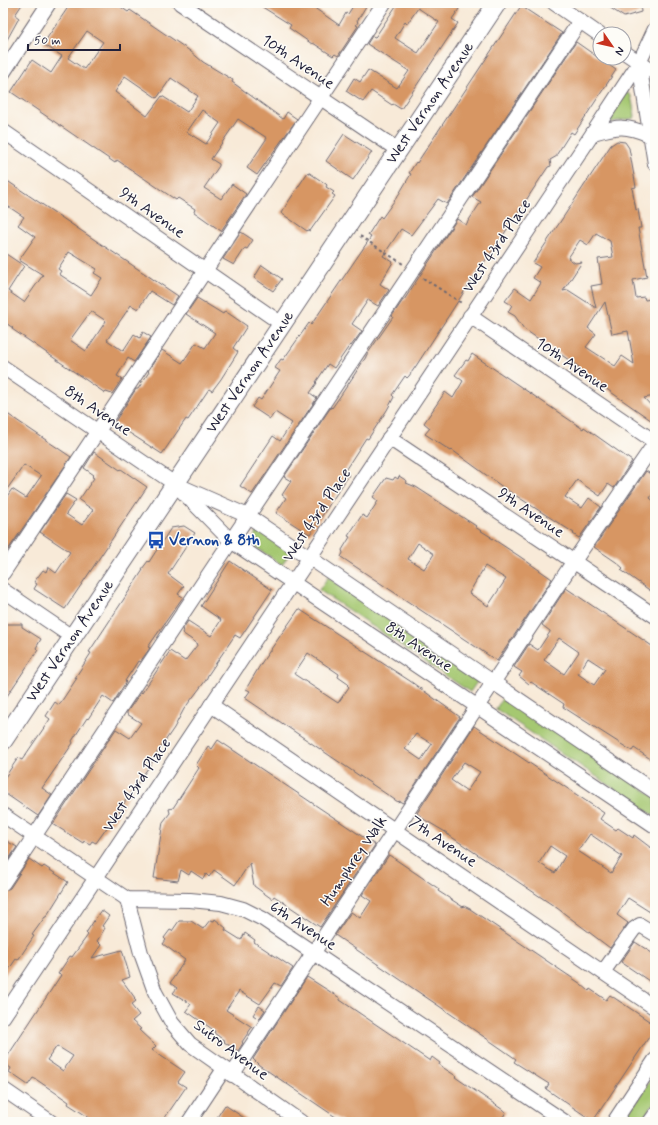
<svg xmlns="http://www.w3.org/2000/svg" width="658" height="1125" font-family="Mynerve,sans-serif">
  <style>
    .green { fill: #a5c871; stroke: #647556 }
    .building { fill: #d79663; fill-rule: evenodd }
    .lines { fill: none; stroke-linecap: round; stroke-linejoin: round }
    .minor-casing { stroke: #6d6872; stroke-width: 16 }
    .major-casing { stroke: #6d6872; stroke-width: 20 }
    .path { stroke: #6d6872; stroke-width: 2; stroke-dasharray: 3 3; stroke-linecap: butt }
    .minor { stroke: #fff; stroke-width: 14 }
    .major { stroke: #fff; stroke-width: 18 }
    .labels { text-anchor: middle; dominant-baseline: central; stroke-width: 3; stroke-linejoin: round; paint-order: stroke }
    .street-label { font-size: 16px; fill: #22223b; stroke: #fdfcf7 }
    .transit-label { font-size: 16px; font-weight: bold; fill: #164399; stroke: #fdfcf7; text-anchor: start }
  </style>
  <rect width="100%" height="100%" fill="#fdfcf7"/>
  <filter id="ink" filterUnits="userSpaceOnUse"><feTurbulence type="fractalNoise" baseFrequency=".025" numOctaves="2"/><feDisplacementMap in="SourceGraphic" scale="8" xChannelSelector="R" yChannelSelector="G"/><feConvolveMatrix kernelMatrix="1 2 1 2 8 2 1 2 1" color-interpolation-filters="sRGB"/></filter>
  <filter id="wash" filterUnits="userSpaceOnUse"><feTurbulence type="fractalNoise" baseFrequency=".012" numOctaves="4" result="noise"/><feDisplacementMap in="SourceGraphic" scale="16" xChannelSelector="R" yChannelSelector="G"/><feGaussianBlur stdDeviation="0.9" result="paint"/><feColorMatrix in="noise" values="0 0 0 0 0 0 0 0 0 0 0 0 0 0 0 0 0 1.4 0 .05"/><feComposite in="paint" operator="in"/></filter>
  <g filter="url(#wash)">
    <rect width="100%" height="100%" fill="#f8ead8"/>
    <!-- green -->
    <g class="green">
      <path d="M624,93H628L631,96L635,116L634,118L612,122L604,126Z"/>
      <path d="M259,530L291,551L282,565L250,543Z"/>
      <path d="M328,577L479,679L470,692L319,590Z"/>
      <path d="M504,695L655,797V816L496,709Z"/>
      <path d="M655,1073V1101L641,1122H622Z"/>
    </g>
    <g id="blocks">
      <!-- building -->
      <g class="building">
        <path d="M3,3H23L15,15L19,18L3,47Z"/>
        <path d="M71,3H115L128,12L130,10L190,51L203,62L233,80L232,82L283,119L287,112L297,119L257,175L247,168L267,138L238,119L211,159L219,164V166L204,188L221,199L232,184L246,194L221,231L197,214L194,212L195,209L178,198L176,200L117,160L115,163L11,92L32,60L51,73L62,56L43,44ZM87,31L103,42L84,69L68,58ZM125,76L157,98L171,78L198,96L187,112L162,96L147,116L115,92ZM202,110L220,123L206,144L187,132Z"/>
        <path d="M256,3H316L313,7L339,25L346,13L348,14L355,3H368L357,21L358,22L356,25L358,26L338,56L335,54L333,56L313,43L312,44L289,28L291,25Z"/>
        <path d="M398,3H460L457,7L459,9L452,19L458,23L401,109L393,104L392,105L371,91L363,102L346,91L354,78L360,82L368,70L397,88L409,71L367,44L372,36L375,37L376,36ZM418,8L439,22L418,53L395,38L405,22L407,24Z"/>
        <path d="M603,3H640L641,12L624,17Z"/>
        <path d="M521,6L562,33L447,204L438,199L411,235L401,229L383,256L393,262L380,284L389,290L378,306L368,300L352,324L362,331L351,346L350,345L334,368L328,364L316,382L317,383L310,393L317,398L252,494L240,486L273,436L280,441L292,423L275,412L270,419L252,407L258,398L261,400L280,371L275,368L281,359L283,360L309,323L311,325L371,237L368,235L380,216L382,218L399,194L411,174L409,173L416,162L417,163Z"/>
        <path d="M576,42L616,70L574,134L571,132L557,154V156L550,160L551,166L548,167L538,182L500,240L473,278L416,366L409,376L407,378L405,376L392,395L394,397L387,410L368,439L366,438L344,472L349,475L310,534L304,531L276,513L286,498L282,495L291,481L284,477L331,407L332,408L339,398L366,357V356L393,317L392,316L403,300H404L457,219L466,225L467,223L481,202L472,197Z"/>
        <path d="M344,134L372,152L353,180L326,161Z"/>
        <path d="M617,141L625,142L629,148L636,187L632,188L636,210L638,209L641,228H638L647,277L633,280L636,298L644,297L645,300L651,299L655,321V396L644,398L655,410V423L578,369L579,367L524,329L515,316L508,312L512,305L505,301L515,288L531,299L541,283L533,278L540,267L533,263L611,145ZM596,233L610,241L613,257L598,259L602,284L591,286L596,308L568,290L563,291L582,262L575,263L568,258L580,240L588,245ZM605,302L612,334L628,331L634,364L622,356L615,366L586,347L596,334L588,328Z"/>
        <path d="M308,172L326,184L327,185L326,187L334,192L332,194L335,196L310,231L308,230L307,231L281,213Z"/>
        <path d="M3,178L178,296L172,305L150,291L138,309L131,305L107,340L123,351L134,334L140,338L143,332L151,337L134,362L128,358L117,376L122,379L112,394L106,392L105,393L89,382L12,329L13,328L3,321V252L24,266L8,291L24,302L43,275L19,260L35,237L18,225L24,217L3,203ZM69,252L97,269L94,273L102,278L91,295L59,274L61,271L58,269ZM91,311L106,321L86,351L70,340Z"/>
        <path d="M241,232L253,240L247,249L245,248L234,265L223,259Z"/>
        <path d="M262,265L282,279L273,291L254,278Z"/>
        <path d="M197,298L223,314L225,311L247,326L233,348L238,352L221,379L212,391L209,389L188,420L186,419L162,454L114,423L136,389H138L149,372L148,371L162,350L182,363L196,343L205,348L215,333L186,314Z"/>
        <path d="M472,354L583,429L584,427L632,461L614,488L608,484L600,496L577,480L565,497L582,508L589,498L601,507L579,538L573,534L574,533L504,488L452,450L451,451L425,434L430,428L424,423L445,392L453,398L463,381L455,375L466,360L468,361Z"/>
        <path d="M3,411L71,457L8,550L3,547V502L12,489L26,498L41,476L24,465L3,495Z"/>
        <path d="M94,452L120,470L121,469L147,487L65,609L34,589L37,584L34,582L43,570L46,572L48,567L56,573L70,552L40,532L66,494L76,500L66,514L82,525L93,510L79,500L94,478L92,477L94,475L84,468Z"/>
        <path d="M646,471L655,477V490L650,498L655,502V594L621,570L623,568L616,562L594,547Z"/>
        <path d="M399,476L407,481L406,483L416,487L476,526L475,527L491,537H490L519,556L552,579L497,661L341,557L343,553L342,550L350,537L348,536L362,515L367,518L378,501L373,497L386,478L393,480L395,477L398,479ZM418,543L434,554L424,569L408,559ZM485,566L506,579L488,606L469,593Z"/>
        <path d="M184,526L195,533L168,574L184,586L178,594L183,597L148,647L150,648L140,662L138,661L125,681L126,682L113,703L103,696L88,719L87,718L72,741L73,743L42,788L52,795L38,816L3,792V780L18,758L22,760L50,719L46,716L55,702L59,705L77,678H75L91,653L89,652L143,570L142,569L148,561L149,562L171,528Z"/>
        <path d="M230,561L272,590L240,638L235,635L208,675L206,680L184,709L174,728L152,760L153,761L127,798L113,823L111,822L96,843L92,841L90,844L84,841L83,843L53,824L116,729L130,738L141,723L127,714V712L141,692L142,693L170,651L185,661L198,644L182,633L183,631L182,630L188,621L211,636L221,620L201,606Z"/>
        <path d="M566,588L655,648V762L634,748L632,751L563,707L564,704L531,682L529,684L519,676L522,672L514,667L529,644L538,650L550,632V631L542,625ZM559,638L579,652L564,674L544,660ZM588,658L605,669L594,685L578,674Z"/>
        <path d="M299,609L410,681L460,717L403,803L399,801L398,802L245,698L250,691L246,689L262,662ZM308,653L339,674L338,677L348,684L347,685L349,687L338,703L294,674ZM416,734L432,744L421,760L405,749Z"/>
        <path d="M3,624H22V627L41,639L36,648L38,650L3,702Z"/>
        <path d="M474,726L604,813L600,819L616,830L618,828L633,838L634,835L655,851V904L650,912L628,898L617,915L628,923L610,948L557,908L447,834V833L425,820L417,813ZM464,762L480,772L467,791L451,780ZM590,834L622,856L611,873L578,851ZM550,846L565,856L555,873L539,863Z"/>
        <path d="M218,740L375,845L320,927L274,896L272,899L254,886L250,863L235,885L214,870L209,877L206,874L203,879L191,871L189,875L181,870L178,881L154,878L163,822L170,813L169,809L173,808L199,768L196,765L208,746L212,749Z"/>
        <path d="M3,839L17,847L3,868Z"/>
        <path d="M389,855L439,889L438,891L463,907L464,906L470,909L581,984L589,991L590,989L606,1000L610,995L655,1025V1028L593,1121L546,1089L549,1084L514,1062L516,1059L496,1045L335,935L351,912L360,918L371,901L362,895Z"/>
        <path d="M29,859L42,868L44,866L68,882L46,917H45L32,935L34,936L18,960L16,959L3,978V891L10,888Z"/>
        <path d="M101,910L109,916L102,926L105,928L97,941L101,945L92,958L122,950L130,977L122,980L135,998L134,999L136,1001L131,1005L139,1015L132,1021L141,1029L139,1030L156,1046L152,1050L185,1072L178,1082L186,1087L162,1122H96L68,1104L69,1102L37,1080L33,1078L28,1085L9,1072L11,1068L3,1063L61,975L58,974L70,956L72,957L88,935L86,933ZM57,1046L73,1056L63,1071L47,1060Z"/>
        <path d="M215,919L226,928L225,930L241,940L245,933L255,940L254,942L293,968L281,986L275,983L260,1004L239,991L226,1010L252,1027L242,1042L243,1043L238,1051L224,1042L225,1041L214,1033L215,1031L186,1011L191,1004L173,993L177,988L170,983L185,960L163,944L166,940L164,938L170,930L172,931L179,921H191L203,929L210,920L214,921Z"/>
        <path d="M635,942L655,955V985L621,962Z"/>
        <path d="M307,977L340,998V1000L430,1061L432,1057L440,1063L439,1065L456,1076L455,1077L506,1112L500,1122H343L259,1065L253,1059Z"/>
        <path d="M259,1006L265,1010L259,1019L253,1015Z"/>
        <path d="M225,1105L250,1122H214Z"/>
      </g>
    </g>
  </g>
  <g filter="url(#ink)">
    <use href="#blocks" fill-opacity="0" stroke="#6d6872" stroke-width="1"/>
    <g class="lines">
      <!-- minor casing -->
      <g class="minor-casing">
        <g id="minor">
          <path d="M180,3L398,150"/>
          <path d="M554,3L600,35"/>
          <path d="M624,52L655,73"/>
          <path d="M639,63L655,164"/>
          <path d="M3,73L49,3"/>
          <path d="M3,131L282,324"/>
          <path d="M593,133C619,126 625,125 650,135"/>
          <path d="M470,316L655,442"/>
          <path d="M3,367L175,484L231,541L655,826"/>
          <path d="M389,438L655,616"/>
          <path d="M182,487L248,516L655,792"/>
          <path d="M3,573L384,3"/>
          <path d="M3,590L72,637"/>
          <path d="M211,705L655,1008"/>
          <path d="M3,815L127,899L190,900L221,903L243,909L263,919L565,1122"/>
          <path d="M3,883L231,541L580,21"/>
          <path d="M127,899L141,953L155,992L172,1023L190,1044L301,1122"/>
          <path d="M603,972L634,929L640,925L655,934"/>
          <path d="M3,1017L593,133L639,63L655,29"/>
          <path d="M232,1075L574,561L655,443"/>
          <path d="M3,1089L51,1122"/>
          <path d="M189,1122L224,1069"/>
          <path d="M614,1122L655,1060"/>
          <path d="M650,1122L655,1115"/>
        </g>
      </g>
      <!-- major casing -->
      <g class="major-casing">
        <path id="major" d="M3,741L497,3"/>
      </g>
      <!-- path -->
      <g class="path">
        <path d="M360,236L403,264"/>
        <path d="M423,278L463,304"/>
      </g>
      <!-- minor -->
      <use href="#minor" class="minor"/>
      <!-- major -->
      <use href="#major" class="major"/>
    </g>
  </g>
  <!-- icons -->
  <defs>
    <g id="bus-bare" transform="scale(1.38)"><path d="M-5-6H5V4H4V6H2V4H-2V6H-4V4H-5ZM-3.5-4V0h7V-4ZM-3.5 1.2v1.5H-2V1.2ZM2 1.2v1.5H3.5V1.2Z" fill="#1a4fb4" stroke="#fdfcf7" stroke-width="2.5" paint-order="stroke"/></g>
  </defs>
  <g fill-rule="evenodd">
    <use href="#bus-bare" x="156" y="540"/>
  </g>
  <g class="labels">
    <!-- street labels -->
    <g class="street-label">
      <text transform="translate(298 62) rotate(34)">10th Avenue</text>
      <text transform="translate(430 103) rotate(-56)">West Vernon Avenue</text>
      <text transform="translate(152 213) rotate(35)">9th Avenue</text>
      <text transform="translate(497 246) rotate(-56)">West 43rd Place</text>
      <text transform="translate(572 365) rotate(34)">10th Avenue</text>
      <text transform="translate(250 372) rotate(-56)">West Vernon Avenue</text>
      <text transform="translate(98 411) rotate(34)">8th Avenue</text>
      <text transform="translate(531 513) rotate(34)">9th Avenue</text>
      <text transform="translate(317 515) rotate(-56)">West 43rd Place</text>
      <text transform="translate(70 641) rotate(-56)">West Vernon Avenue</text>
      <text transform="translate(419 647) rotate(34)">8th Avenue</text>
      <text transform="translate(137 785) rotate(-56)">West 43rd Place</text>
      <text transform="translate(443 842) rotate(34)">7th Avenue</text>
      <text transform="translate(354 861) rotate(-56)">Humphrey Walk</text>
      <text transform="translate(303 926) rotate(33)">6th Avenue</text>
      <text transform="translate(231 1050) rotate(37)">Sutro Avenue</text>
    </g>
    <!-- transit labels -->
    <g class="transit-label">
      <text x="169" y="540">Vernon &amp; 8th</text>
    </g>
  </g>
  <!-- margin -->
  <rect width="658" height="1125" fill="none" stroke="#fdfcf7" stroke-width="16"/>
  <!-- north arrow -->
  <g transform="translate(612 46) rotate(124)"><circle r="19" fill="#fdfcf7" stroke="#a5a5ac"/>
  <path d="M0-3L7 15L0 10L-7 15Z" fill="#c8321e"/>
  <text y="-6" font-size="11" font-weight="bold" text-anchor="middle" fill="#22223b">N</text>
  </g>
  <!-- scale -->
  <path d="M28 44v6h92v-6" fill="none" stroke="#22223b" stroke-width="2"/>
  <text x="34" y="44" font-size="12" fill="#22223b" stroke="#fdfcf7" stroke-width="3" paint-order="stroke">50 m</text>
</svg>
